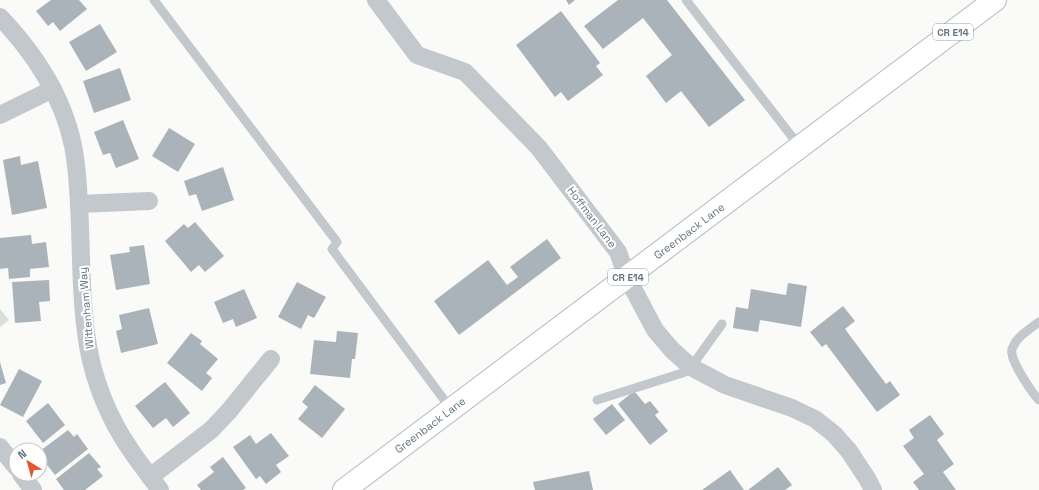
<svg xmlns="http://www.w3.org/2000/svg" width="1039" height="490" font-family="'Space Grotesk',sans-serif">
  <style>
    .green { fill: #dadfd7 }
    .building { fill: #aab3b9 }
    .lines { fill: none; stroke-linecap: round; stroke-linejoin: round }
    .primary-casing { stroke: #b5babe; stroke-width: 24 }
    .service { stroke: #c3c8cc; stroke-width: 9 }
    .minor { stroke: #c3c8cc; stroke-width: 18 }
    .primary { stroke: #fff; stroke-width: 22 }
    .labels { text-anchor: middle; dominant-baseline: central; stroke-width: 4; stroke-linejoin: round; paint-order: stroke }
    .shield { fill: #fff; stroke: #939fa8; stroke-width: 1 }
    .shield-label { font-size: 10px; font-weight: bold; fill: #657683 }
    .street-label { font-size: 11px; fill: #657683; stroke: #fff }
  </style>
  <rect width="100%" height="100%" fill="#fafaf8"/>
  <!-- green -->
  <path class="green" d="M0,309L9,320L0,327Z"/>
  <!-- building -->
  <g class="building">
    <path d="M51,0H79L87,9L60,31L53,22L48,26L36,11Z"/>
    <path d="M566,0H575L569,5Z"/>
    <path d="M618,0H667L745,100L709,127L681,91L666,103L646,76L672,55L643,18L603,49L584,26Z"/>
    <path d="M561,11L600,63L596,66L603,75L568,101L561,92L555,97L516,45Z"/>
    <path d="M100,24L117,52L86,71L69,42Z"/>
    <path d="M120,68L131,100L94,113L83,81Z"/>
    <path d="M123,120L139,159L116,168L110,153L103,155L94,132Z"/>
    <path d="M169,128L195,144L178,172L152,156Z"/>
    <path d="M20,156L21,165L38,161L47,208L12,215L3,160Z"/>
    <path d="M223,167L234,200L202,211L196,194L189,196L184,181Z"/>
    <path d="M195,222L224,256L205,272L199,265L191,272L165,241L184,224L188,228Z"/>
    <path d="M31,235L32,244L46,242L49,267L30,269V277L9,279L8,268L0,269V238Z"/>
    <path d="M547,239L561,258L459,335L434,301L488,260L507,285L518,277L510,267Z"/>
    <path d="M144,245L150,284L116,290L110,255L130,252L129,247Z"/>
    <path d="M49,280L50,301L39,302L41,321L15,323L12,282Z"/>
    <path d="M297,282L326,297L314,318L308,315L301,329L278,317Z"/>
    <path d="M788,283L807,286L801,327L760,320L758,332L733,328L736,307L748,309L751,289L786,295Z"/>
    <path d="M244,289L257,318L236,327L233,319L223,323L214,302Z"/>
    <path d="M843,306L855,321L845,329L886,384L890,381L900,395L877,412L826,344L822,347L810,332Z"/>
    <path d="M149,308L158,344L121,353L116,331L122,329L119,315Z"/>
    <path d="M337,331L358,333L355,359H352L350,378L310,374L314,340L336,342Z"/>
    <path d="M191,333L202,341L200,344L218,359L206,373L212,378L202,391L167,363Z"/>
    <path d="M0,362L6,383L0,385Z"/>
    <path d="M19,369L42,381L23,417L0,405Z"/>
    <path d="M165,382L190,413L173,427L166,418L153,428L135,406Z"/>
    <path d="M315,385L345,409L322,438L298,419L308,407L302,402Z"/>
    <path d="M634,391L645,404L650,401L659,412L655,415L668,431L650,445L618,404Z"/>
    <path d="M48,403L65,425L43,443L26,421Z"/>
    <path d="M612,404L625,420L606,435L593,419Z"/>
    <path d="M930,415L944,434L937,440L954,464L943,472L956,490H919L913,482L924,474L903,446L914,438L909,430Z"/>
    <path d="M68,430L74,437L77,434L88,449L55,475L40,456V451Z"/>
    <path d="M271,433L289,456L276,465L281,472L266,484L260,476L256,479L233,447L250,435L256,444Z"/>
    <path d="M89,453L101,467L97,469L103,476L85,490H64L56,479Z"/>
    <path d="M223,457L246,488L243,490H201L197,485L214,472L210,467Z"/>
    <path d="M778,467L792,485L785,490H748Z"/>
    <path d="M730,470L744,490H702Z"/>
    <path d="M589,471L593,490H535L533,482Z"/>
  </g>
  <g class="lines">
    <!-- primary casing -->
    <g class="primary-casing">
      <path id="primary" d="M344,490L995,0"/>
    </g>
    <!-- service -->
    <g class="service">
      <path d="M154,0L337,242L332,249L451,409"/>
      <path d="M686,0L800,147"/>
      <path d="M1039,322C1031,328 1018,336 1014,345C1012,348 1011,351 1012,354C1013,364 1032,393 1039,400"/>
      <path d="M691,367L722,324"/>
      <path d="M597,400L695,369"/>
    </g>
    <!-- minor -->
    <g class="minor">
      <path d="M376,0L417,55L465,72L539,148L618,252L627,277L655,330L672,350L691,367L725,385L792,408L815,419L834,434L849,451L868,480L873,490"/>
      <path d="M0,17C39,58 70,107 76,165C83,225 78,286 88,346C94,381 109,419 130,449C139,463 150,476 160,490"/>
      <path d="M0,115L53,89"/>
      <path d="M79,204L149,201"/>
      <path d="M0,447L16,467"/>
      <path d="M21,474L33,490"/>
      <path d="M150,477L211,430L229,411L271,359"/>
    </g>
    <!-- primary -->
    <use href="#primary" class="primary"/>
  </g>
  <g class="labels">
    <!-- shield labels -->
    <g class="shield">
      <rect x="933" y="24" width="40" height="16" rx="3"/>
      <rect x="608" y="269" width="40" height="16" rx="3"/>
    </g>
    <g class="shield-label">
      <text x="953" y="32">CR E14</text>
      <text x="628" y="277">CR E14</text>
    </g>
    <!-- street labels -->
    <g class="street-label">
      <text transform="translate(592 217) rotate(53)">Hoffman Lane</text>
      <text transform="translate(689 231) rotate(-37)">Greenback Lane</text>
      <text transform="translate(86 308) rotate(-95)">Wittenham Way</text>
      <text transform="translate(430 425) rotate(-37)">Greenback Lane</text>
    </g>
  </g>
  <!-- north arrow -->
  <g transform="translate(28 462) rotate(323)"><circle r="19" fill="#ffffff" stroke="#c1c8cd"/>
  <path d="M0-3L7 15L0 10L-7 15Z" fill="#e4572e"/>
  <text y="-6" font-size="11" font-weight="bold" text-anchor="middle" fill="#657683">N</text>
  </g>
</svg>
